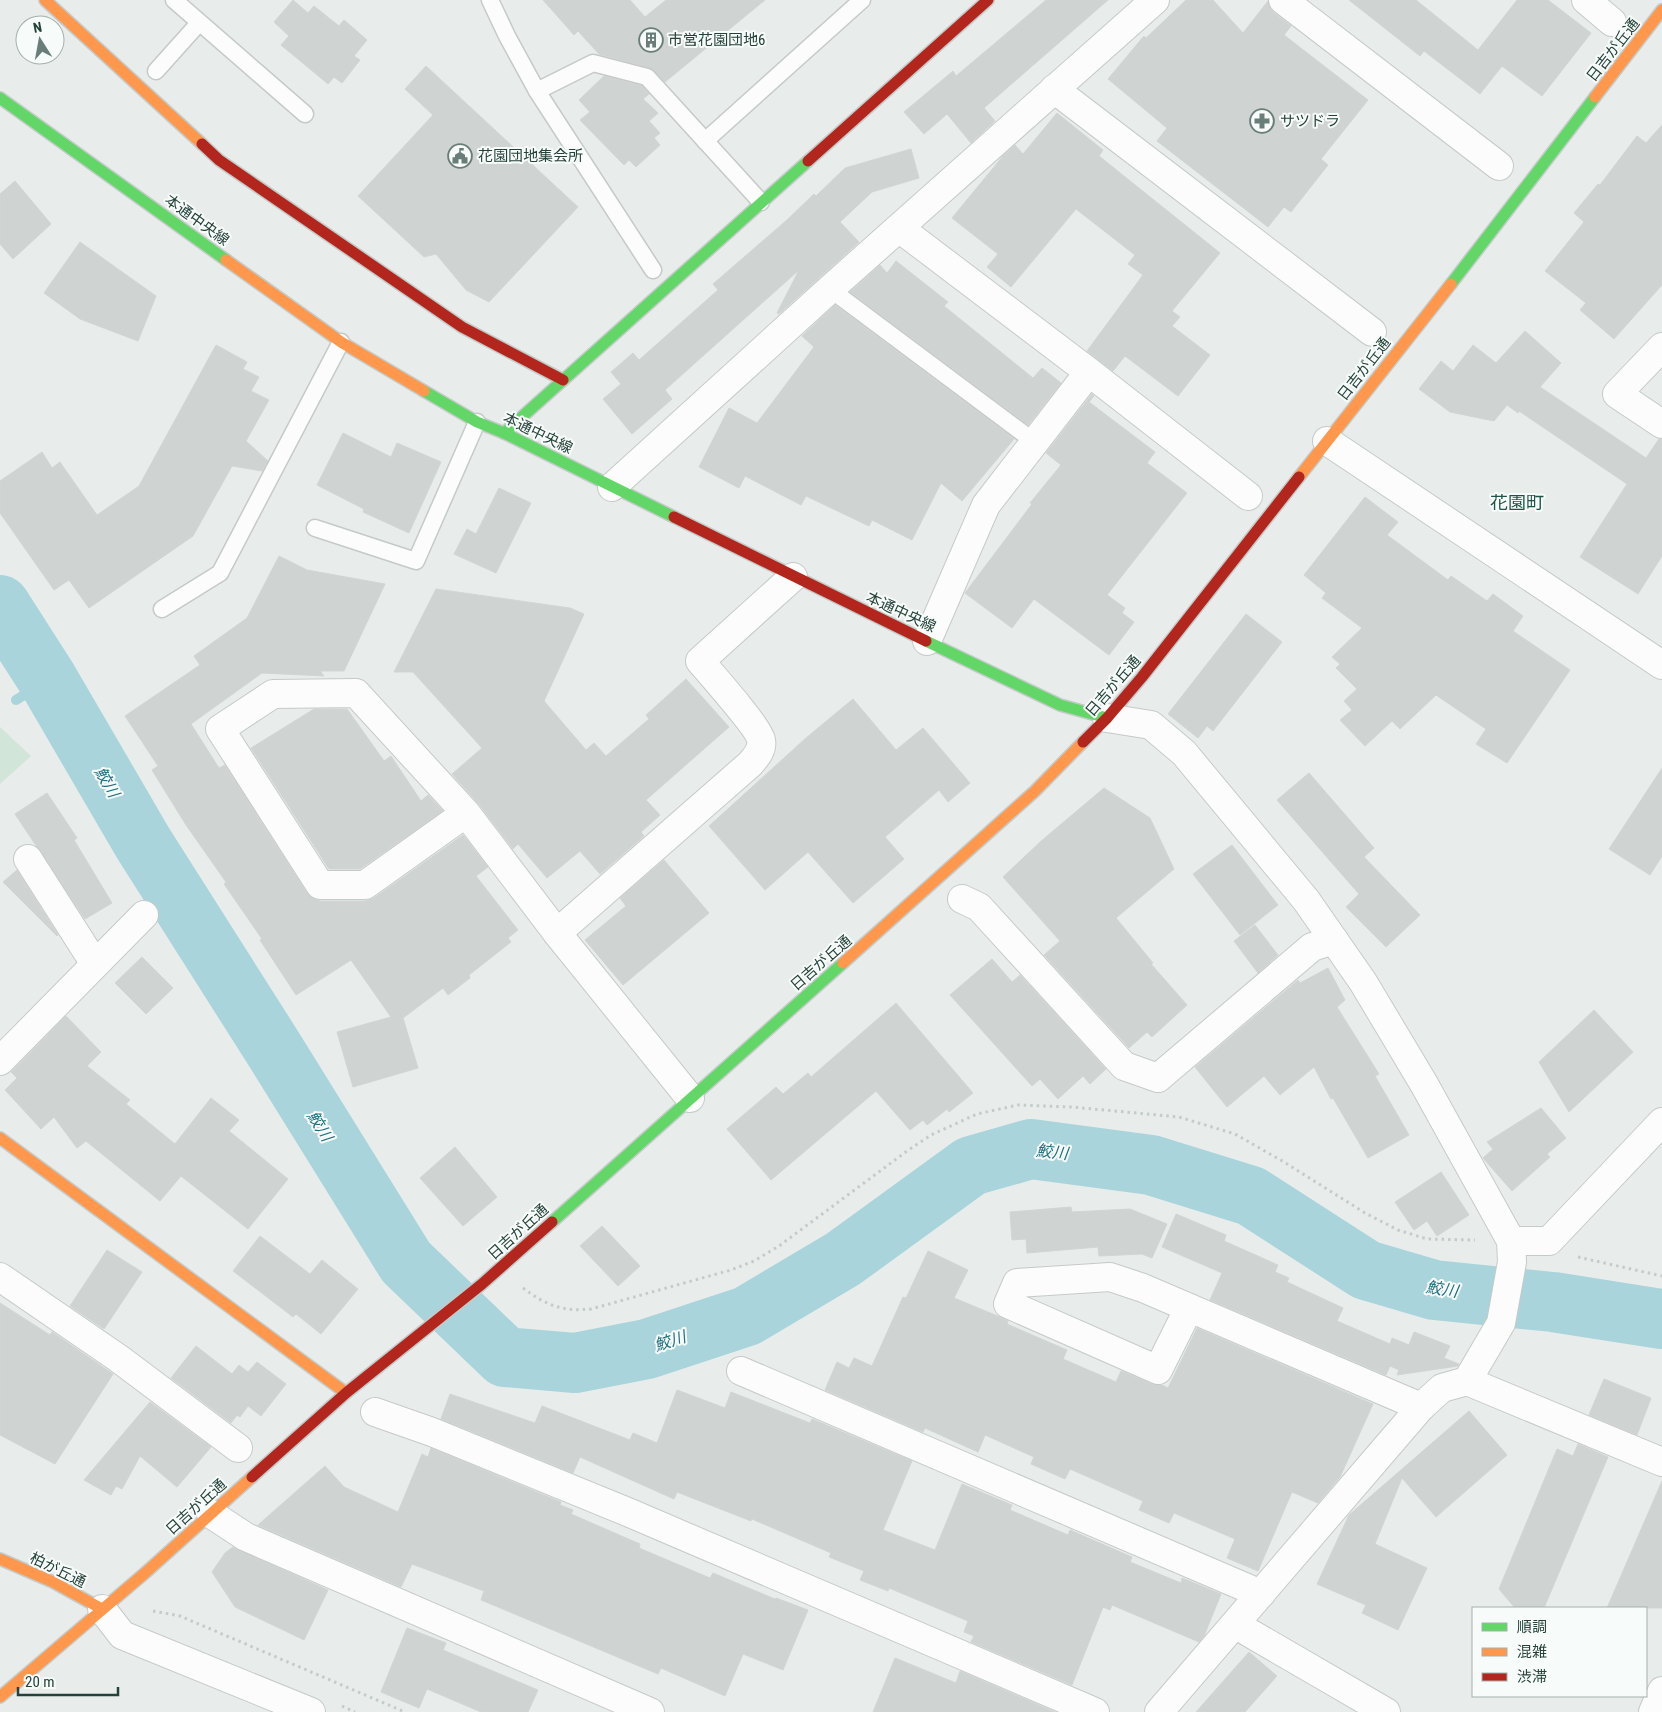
<svg xmlns="http://www.w3.org/2000/svg" width="1662" height="1712" font-family="'Roboto Condensed','Noto Sans JP',sans-serif">
  <style>
    .green { fill: #d1e6d8 }
    .lines { fill: none; stroke-linecap: round; stroke-linejoin: round }
    .stream { stroke: #a9d4db; stroke-width: 10 }
    .river { stroke: #a9d4db; stroke-width: 60 }
    .building { fill: #cfd4d2; stroke: #d1d6d4 }
    .lane-casing { stroke: #c5cac8; stroke-width: 19 }
    .street-casing { stroke: #c5cac8; stroke-width: 30 }
    .fast-casing { stroke: #c3cbc8; stroke-width: 14 }
    .slow-casing { stroke: #c3cbc8; stroke-width: 14 }
    .jam-casing { stroke: #c3cbc8; stroke-width: 14 }
    .path { stroke: #c3ccca; stroke-width: 3; stroke-dasharray: 2.5 4; stroke-linecap: butt }
    .lane { stroke: #fcfcfc; stroke-width: 16 }
    .street { stroke: #fcfcfc; stroke-width: 28 }
    .fast { stroke: #63d668; stroke-width: 11 }
    .slow { stroke: #ff974d; stroke-width: 11 }
    .jam { stroke: #b3261e; stroke-width: 11 }
    .labels { text-anchor: middle; dominant-baseline: central; stroke-width: 4; stroke-linejoin: round; paint-order: stroke }
    .poi-label { font-size: 15px; fill: #24423a; stroke: #f7fbf9; text-anchor: start }
    .street-label { font-size: 15px; fill: #24423a; stroke: #f7fbf9 }
    .water-label { font-size: 16px; font-style: italic; fill: #1c6f80; stroke: #f7fbf9 }
    .quarter-label { font-size: 18px; fill: #1f5548; stroke: #f7fbf9 }
  </style>
  <rect width="100%" height="100%" fill="#e8edeb"/>
  <!-- green -->
  <path class="green" d="M0,727L31,756L0,784Z"/>
  <g class="lines">
    <!-- stream -->
    <path class="stream" d="M16,700L48,680"/>
    <!-- river -->
    <path class="river" d="M0,605L48,680L143,843L275,1051L406,1262L505,1357L575,1363L647,1349L747,1316L843,1259L971,1166L1031,1149L1151,1165L1251,1196L1366,1270L1434,1290L1553,1302L1662,1319"/>
  </g>
  <!-- building -->
  <g class="building">
    <path d="M293,0L308,13L314,6L339,26L344,20L367,40L354,56L360,60L342,83L334,77L328,84L281,45L289,36L274,22Z"/>
    <path d="M543,0H630L645,17L666,0H765L665,82L650,68L599,54L578,31L574,35Z"/>
    <path d="M1046,0H1108L984,108L995,121L971,143L947,114L924,134L904,112L953,71L956,76Z"/>
    <path d="M1186,0H1213L1243,33L1268,1L1269,6L1273,12L1291,26L1284,35L1368,100L1321,159L1328,165L1291,212L1284,207L1268,227L1157,141L1167,128L1108,79L1144,36L1146,38Z"/>
    <path d="M1349,0H1416L1478,50L1517,0H1548L1591,33L1542,96L1502,66L1480,94L1424,51L1420,56Z"/>
    <path d="M426,66L578,207L489,302L466,290L436,254L424,257L358,196L433,115L405,89Z"/>
    <path d="M604,76L642,86L649,94L643,99L658,113L649,121L660,133L654,138L660,145L636,167L629,160L624,165L580,120L590,112L579,100Z"/>
    <path d="M1057,113L1103,150L1099,156L1220,253L1172,311L1180,317L1172,326L1210,355L1178,396L1125,356L1113,371L1087,351L1143,275L1128,264L1135,255L1076,209L1011,287L987,267L998,254L952,218L1003,156L1015,145L1023,154Z"/>
    <path d="M1662,125V285L1614,339L1580,310L1586,303L1545,271L1584,222L1574,213L1598,184L1600,185L1637,136L1646,143Z"/>
    <path d="M911,149L919,178L872,192L840,222L859,242L779,314L777,313L799,270L665,390L672,399L632,434L603,399L621,384L611,372L633,353L639,360L718,290L713,284L788,219L814,194L816,196L845,168Z"/>
    <path d="M15,181L51,224L13,259L0,244V194Z"/>
    <path d="M80,242L156,296L138,341L80,319L44,293Z"/>
    <path d="M896,261L948,302L944,306L1033,378L1042,368L1061,383L1028,425L850,292L880,265L887,273Z"/>
    <path d="M835,305L1014,439L962,501L941,483L912,540L872,520L869,526L806,496L801,505L745,476L739,488L699,467L729,408L757,423L814,347L802,336Z"/>
    <path d="M1525,331L1561,363L1540,387L1646,458L1659,439H1662V556L1638,594L1580,557L1627,484L1519,411L1518,413L1507,405L1494,421L1450,412L1419,389L1441,361L1453,371L1473,345L1496,363Z"/>
    <path d="M216,345L247,362L243,369L259,377L251,391L269,400L246,441L268,461L262,471L232,466L193,536L89,608L69,580L54,590L0,513V481L42,452L52,468L60,462L97,515L139,486Z"/>
    <path d="M1092,394L1094,396L1089,402L1155,452L1147,463L1187,493L1107,595L1125,608L1122,613L1134,622L1109,655L1034,599L1012,628L965,593L1032,504L1030,503L1061,465L1046,453Z"/>
    <path d="M343,433L391,457L397,443L441,462L409,533L363,512L364,509L317,485Z"/>
    <path d="M499,488L531,503L496,573L454,554L467,529L476,534Z"/>
    <path d="M1365,497L1398,522L1387,535L1448,580L1451,576L1487,601L1493,594L1523,616L1513,631L1570,670L1507,763L1476,744L1486,729L1436,695L1400,729L1392,721L1365,746L1340,720L1352,710L1344,701L1357,689L1336,668L1340,664L1332,657L1362,628L1322,598L1326,593L1304,575Z"/>
    <path d="M279,556L307,570L385,584L344,671H320L324,676L262,673L191,724L219,768L225,765L307,893L312,898L320,901H365L374,898L463,835L488,867L476,876L518,930L508,938L511,942L469,975L470,978L448,995L443,988L403,1018L418,1068L353,1087L337,1032L391,1017L351,960L296,995L260,940L262,939L224,884L226,882L186,825L152,770L158,766L125,716L200,665L194,656L247,618Z"/>
    <path d="M436,589L570,608L584,614L544,701L586,750L594,743L606,756L649,719L646,715L686,679L729,727L646,800L660,815L641,832L644,836L600,874L580,851L547,878L518,844L513,849L478,803L452,774L482,748L413,672H394Z"/>
    <path d="M1246,614L1282,642L1213,731L1207,726L1198,738L1168,714Z"/>
    <path d="M853,699L896,750L923,728L970,783L948,802L939,790L885,837L904,859L853,903L808,852L765,890L709,826L806,738Z"/>
    <path d="M314,709H347L384,761L391,756L421,801L428,795L443,811L360,869H329L251,748Z"/>
    <path d="M1662,768V856L1650,875L1609,849Z"/>
    <path d="M1309,773L1374,848L1364,857L1420,915L1386,947L1346,907L1359,894L1277,800Z"/>
    <path d="M1104,788L1150,818L1174,869L1116,918L1153,963L1151,964L1187,1005L1152,1037L1147,1032L1129,1048L1044,955L1060,941L1003,877L1040,842Z"/>
    <path d="M47,793L77,838L74,840L112,903L85,919L15,814Z"/>
    <path d="M1232,845L1278,905L1240,935L1193,874Z"/>
    <path d="M664,860L709,913L623,985L585,940L626,906L620,898Z"/>
    <path d="M17,870L58,935L57,936L3,882Z"/>
    <path d="M1255,925L1278,955L1258,973L1234,941Z"/>
    <path d="M142,957L173,988L146,1014L115,983Z"/>
    <path d="M992,959L1012,982L1020,975L1106,1069L1090,1084L1083,1076L1058,1099L1040,1079L1032,1086L950,995Z"/>
    <path d="M1328,968L1345,1000L1337,1007L1379,1074L1375,1076L1409,1135L1368,1158L1333,1098L1331,1099L1314,1067L1280,1095L1264,1076L1227,1107L1195,1067L1298,980L1300,983Z"/>
    <path d="M896,1003L973,1093L949,1112L947,1109L927,1125L923,1120L910,1130L876,1091L771,1180L727,1129L776,1087L783,1094L808,1073L811,1077Z"/>
    <path d="M1594,1010L1633,1052L1569,1112L1539,1062Z"/>
    <path d="M66,1016L101,1052L87,1066L130,1100L126,1104L175,1144L211,1098L239,1120L229,1131L288,1179L248,1229L181,1176L160,1201L86,1141L77,1148L54,1117L41,1129L5,1090L17,1078L11,1072Z"/>
    <path d="M1541,1108L1566,1138L1547,1154L1550,1157L1512,1191L1483,1158L1493,1149L1487,1142Z"/>
    <path d="M455,1147L497,1197L463,1226L420,1178Z"/>
    <path d="M1441,1172L1469,1215L1437,1236L1427,1221L1414,1230L1395,1202Z"/>
    <path d="M1071,1207L1072,1212L1130,1209L1167,1224L1152,1258L1142,1254L1099,1256L1098,1247L1027,1253L1026,1239L1012,1240L1010,1212Z"/>
    <path d="M1176,1214L1226,1235L1224,1241L1278,1265L1275,1272L1289,1278L1287,1282L1343,1308L1337,1321L1390,1344L1392,1338L1409,1345L1414,1332L1450,1346L1444,1358L1459,1364L1458,1366L1397,1375L1399,1370L1390,1366L1386,1375L1210,1300L1222,1273L1162,1247Z"/>
    <path d="M602,1226L640,1266L618,1286L580,1246Z"/>
    <path d="M260,1236L310,1274L322,1260L358,1289L321,1334L296,1314L293,1317L233,1271Z"/>
    <path d="M107,1250L142,1272L104,1329L70,1306Z"/>
    <path d="M928,1251L968,1270L954,1298L1000,1317L1008,1321L1007,1324L1067,1350L1063,1359L1116,1382L1121,1371L1152,1384L1162,1385L1168,1388L1197,1328L1373,1404L1340,1477L1318,1503L1292,1492L1258,1571L1227,1558L1235,1539L1174,1513L1169,1523L1139,1510L1143,1501L1070,1469L1065,1479L1031,1464L1034,1457L985,1435L978,1452L925,1428L923,1432L825,1390L837,1362L849,1368L854,1358L872,1366L903,1297L906,1298Z"/>
    <path d="M0,1303L50,1335L52,1332L113,1374L55,1464L0,1435Z"/>
    <path d="M196,1346L232,1374L239,1365L248,1372L257,1362L286,1384L261,1416L248,1406L240,1417L237,1415L231,1423L171,1378Z"/>
    <path d="M1604,1379L1651,1398L1637,1435L1589,1415Z"/>
    <path d="M677,1390L725,1408L731,1392L810,1423L812,1419L912,1461L883,1530L935,1550L962,1484L1012,1505L1010,1510L1068,1535L1070,1530L1132,1557L1130,1562L1181,1583L1182,1578L1221,1594L1204,1636L1199,1642L1112,1605L1110,1610L1103,1607L1072,1685L971,1642L974,1636L964,1632L968,1621L889,1588L888,1591L860,1580L864,1571L829,1557L831,1553L752,1519L751,1521L677,1492L674,1499L580,1457L573,1473L441,1419L450,1394L535,1423L542,1406L630,1440L633,1433L657,1443Z"/>
    <path d="M150,1402L211,1447L177,1487L140,1456L122,1489L116,1486L111,1495L84,1480Z"/>
    <path d="M1469,1411L1507,1455L1436,1517L1402,1478L1375,1544L1427,1568L1398,1630L1362,1613L1366,1605L1317,1584L1349,1515Z"/>
    <path d="M1578,1444L1608,1457L1544,1608H1515L1499,1589L1557,1449L1573,1456Z"/>
    <path d="M431,1448L561,1502L560,1505L573,1510L571,1514L640,1544L639,1548L710,1578L713,1573L775,1599L776,1598L808,1610L783,1670L743,1654L725,1696L661,1668L658,1674L481,1600L484,1591L412,1564L401,1587L258,1525L325,1466L344,1487L398,1512L422,1454L428,1457Z"/>
    <path d="M1662,1481V1608H1607Z"/>
    <path d="M233,1547L328,1590L304,1640L235,1607L212,1572L225,1553Z"/>
    <path d="M407,1628L446,1643L443,1650L538,1690L528,1712H481L427,1689L419,1708L381,1692Z"/>
    <path d="M1249,1652L1277,1676L1245,1712H1196Z"/>
    <path d="M895,1658L956,1683L960,1671L1055,1712H873Z"/>
  </g>
  <g class="lines">
    <!-- lane casing -->
    <g class="lane-casing">
      <g id="lane">
        <path d="M174,0L305,114"/>
        <path d="M490,0L507,36L537,91L653,270"/>
        <path d="M156,71L199,23"/>
        <path d="M537,91L593,63L647,77L761,202"/>
        <path d="M705,141L862,0"/>
        <path d="M830,289L1036,443"/>
        <path d="M315,528L416,561L477,422"/>
        <path d="M162,609L220,573L341,342"/>
      </g>
    </g>
    <!-- street casing -->
    <g class="street-casing">
      <g id="street">
        <path d="M1283,0L1499,166"/>
        <path d="M1586,0L1612,22"/>
        <path d="M1054,89L1372,332"/>
        <path d="M899,228L1089,372L1248,496"/>
        <path d="M1662,347L1617,394L1662,424"/>
        <path d="M1327,441L1662,665"/>
        <path d="M612,487L830,289L1155,0"/>
        <path d="M927,641L986,505L1089,372"/>
        <path d="M1107,718L1151,725L1184,753L1306,900L1363,982L1424,1084L1511,1241L1512,1262L1501,1323L1467,1381L1442,1388L1421,1407L1159,1712"/>
        <path d="M466,813L365,885H320L220,729L273,694L356,693L466,813L557,933L690,1098"/>
        <path d="M28,859L95,964"/>
        <path d="M962,899L979,907L1124,1066L1158,1078L1312,947L1334,940"/>
        <path d="M557,933L750,764C756,757 763,750 761,740C759,728 711,674 700,661L793,577"/>
        <path d="M0,1061L144,915"/>
        <path d="M1511,1241H1549L1662,1122"/>
        <path d="M0,1277L118,1358L238,1448"/>
        <path d="M1189,1308L1158,1370L1008,1304L1017,1283L1110,1277L1143,1288L1421,1407"/>
        <path d="M741,1371L1261,1594"/>
        <path d="M1467,1381L1662,1462"/>
        <path d="M375,1412L432,1432L630,1513L1095,1712"/>
        <path d="M211,1514L246,1537L650,1712"/>
        <path d="M102,1609L122,1635L311,1712"/>
        <path d="M1236,1625L1386,1712"/>
        <path d="M1653,1712L1662,1691"/>
      </g>
    </g>
    <!-- fast casing -->
    <g class="fast-casing">
      <g id="fast">
        <path d="M0,98L226,260"/>
        <path d="M1451,284L1595,97"/>
        <path d="M424,391L477,422L504,433L674,517"/>
        <path d="M504,433L808,161"/>
        <path d="M926,641L1060,705L1107,718"/>
        <path d="M552,1222L843,963"/>
      </g>
    </g>
    <!-- slow casing -->
    <g class="slow-casing">
      <g id="slow">
        <path d="M45,0L202,144"/>
        <path d="M1595,97L1662,10"/>
        <path d="M226,260L341,342L424,391"/>
        <path d="M1299,477L1451,284"/>
        <path d="M843,963L1035,791L1083,742"/>
        <path d="M0,1138L346,1393"/>
        <path d="M0,1559L53,1582L102,1609"/>
        <path d="M0,1697L145,1573L252,1477"/>
      </g>
    </g>
    <!-- jam casing -->
    <g class="jam-casing">
      <g id="jam">
        <path d="M202,144L219,160L462,327L563,380"/>
        <path d="M808,161L988,0"/>
        <path d="M674,517L926,641"/>
        <path d="M1083,742L1107,718L1142,677L1299,477"/>
        <path d="M252,1477L346,1393L482,1284L552,1222"/>
      </g>
    </g>
    <!-- path -->
    <g class="path">
      <path d="M1578,1257L1662,1276"/>
      <path d="M523,1288C546,1305 562,1312 591,1309L731,1270L754,1261L779,1246L907,1151L931,1135L977,1114L1018,1105L1072,1107L1179,1117L1235,1134L1284,1162L1365,1213L1398,1230L1427,1239L1475,1240"/>
      <path d="M153,1611L180,1616L405,1712"/>
      <path d="M342,1706L355,1712"/>
    </g>
    <!-- lane -->
    <use href="#lane" class="lane"/>
    <!-- street -->
    <use href="#street" class="street"/>
    <!-- fast -->
    <use href="#fast" class="fast"/>
    <!-- slow -->
    <use href="#slow" class="slow"/>
    <!-- jam -->
    <use href="#jam" class="jam"/>
  </g>
  <!-- icons -->
  <defs>
    <g id="building-ring" transform="scale(1.25)"><circle r="9.5" fill="#f7fbf9" stroke="#697e78" stroke-width="1.5"/><path d="M-4-6H4V6H1V3H-1V6H-4ZM-2.5-4.3h1.7v1.8h-1.7ZM.8-4.3h1.7v1.8H.8ZM-2.5-1h1.7V.8h-1.7ZM.8-1h1.7V.8H.8Z" fill="#697e78"/></g>
    <g id="pharmacy-ring" transform="scale(1.25)"><circle r="9.5" fill="#f7fbf9" stroke="#697e78" stroke-width="1.5"/><path d="M-2-6h4v4h4v4h-4v4h-4v-4h-4v-4h4Z" fill="#697e78"/></g>
    <g id="civic-ring" transform="scale(1.25)"><circle r="9.5" fill="#f7fbf9" stroke="#697e78" stroke-width="1.5"/><path d="M-.6-6.5H3V-4.5H.6V-3L4-1V1h2V6H-6V1h2V-1L-.6-3ZM-1.2 2.5V6h2.4V2.5Z" fill="#697e78"/></g>
  </defs>
  <g fill-rule="evenodd">
    <use href="#building-ring" x="651" y="40"/>
    <use href="#pharmacy-ring" x="1262" y="121"/>
    <use href="#civic-ring" x="460" y="156"/>
  </g>
  <g class="labels">
    <!-- poi labels -->
    <g class="poi-label">
      <text x="668" y="40">市営花園団地6</text>
      <text x="1280" y="121">サツドラ</text>
      <text x="478" y="156">花園団地集会所</text>
    </g>
    <!-- street labels -->
    <g class="street-label">
      <text transform="translate(1613 50) rotate(-52)">日吉が丘通</text>
      <text transform="translate(197 220) rotate(36)">本通中央線</text>
      <text transform="translate(1364 369) rotate(-52)">日吉が丘通</text>
      <text transform="translate(538 433) rotate(26)">本通中央線</text>
      <text transform="translate(901 612) rotate(25)">本通中央線</text>
      <text transform="translate(1113 686) rotate(-49)">日吉が丘通</text>
      <text transform="translate(821 963) rotate(-41)">日吉が丘通</text>
      <text transform="translate(518 1232) rotate(-42)">日吉が丘通</text>
      <text transform="translate(196 1507) rotate(-42)">日吉が丘通</text>
      <text transform="translate(58 1570) rotate(26)">柏が丘通</text>
    </g>
    <!-- water labels -->
    <g class="water-label">
      <text transform="translate(107 782) rotate(60)">鮫川</text>
      <text transform="translate(320 1126) rotate(58)">鮫川</text>
      <text transform="translate(1052 1152) rotate(6)">鮫川</text>
      <text transform="translate(1442 1289) rotate(9)">鮫川</text>
      <text transform="translate(670 1341) rotate(-18)">鮫川</text>
    </g>
    <!-- quarter labels -->
    <g class="quarter-label">
      <text x="1517" y="502">花園町</text>
    </g>
  </g>
  <!-- legend -->
  <rect x="1472" y="1607" width="175" height="90" fill="#f7fbf9" stroke="#a3b1ad"/>
  <rect x="1482" y="1623" width="25" height="8" fill="#63d668" stroke="#a3b1ad"/>
  <text x="1517" y="1632" font-size="15" fill="#24423a">順調</text>
  <rect x="1482" y="1648" width="25" height="8" fill="#ff974d" stroke="#a3b1ad"/>
  <text x="1517" y="1657" font-size="15" fill="#24423a">混雑</text>
  <rect x="1482" y="1673" width="25" height="8" fill="#b3261e" stroke="#a3b1ad"/>
  <text x="1517" y="1682" font-size="15" fill="#24423a">渋滞</text>
  <!-- north arrow -->
  <g transform="translate(40 40) rotate(349)"><circle r="24" fill="#f7fbf9" stroke="#a3b1ad"/>
  <path d="M0-4L9 19L0 12L-9 19Z" fill="#697e78"/>
  <text y="-8" font-size="14" font-weight="bold" text-anchor="middle" fill="#24423a">N</text>
  </g>
  <!-- scale -->
  <path d="M18 1687v8h100v-8" fill="none" stroke="#24423a" stroke-width="2.5"/>
  <text x="25" y="1687" font-size="15" fill="#24423a" stroke="#f7fbf9" stroke-width="4" paint-order="stroke">20 m</text>
</svg>
